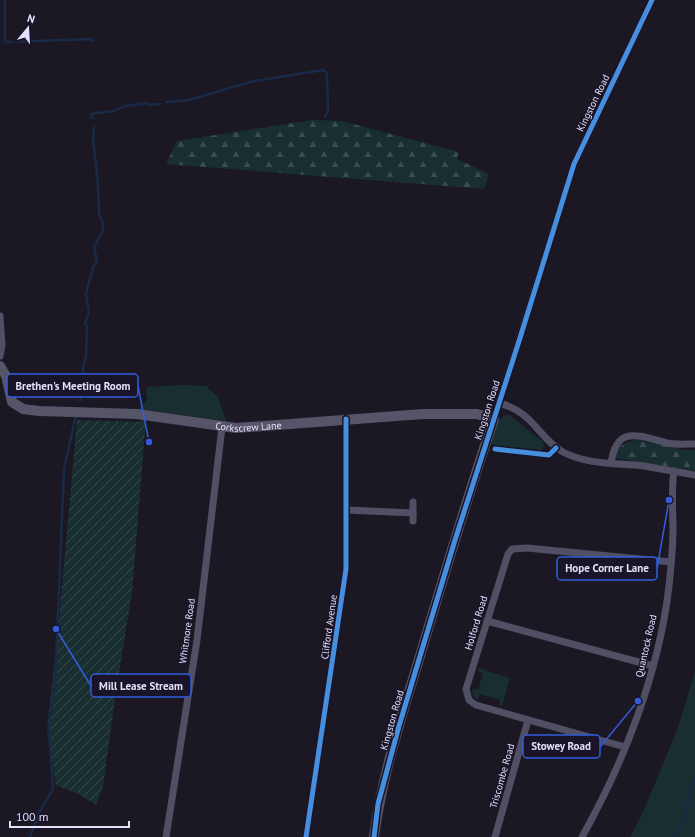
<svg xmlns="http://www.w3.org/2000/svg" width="695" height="837" font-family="'PT Sans',sans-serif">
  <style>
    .green { fill: #182e30 }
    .forest { fill: url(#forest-firs) }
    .garden { fill: url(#garden-furrows) }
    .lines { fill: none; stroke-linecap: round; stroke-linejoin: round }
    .stream { stroke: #192a49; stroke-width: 2.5 }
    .street { stroke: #514f63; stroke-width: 7 }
    .secondary { stroke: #565469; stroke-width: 10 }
    .cycleway-casing { stroke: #191428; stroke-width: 8 }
    .cycleway { stroke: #468fdf; stroke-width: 5 }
    .labels { text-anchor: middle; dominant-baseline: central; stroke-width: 3; stroke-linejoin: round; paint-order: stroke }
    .street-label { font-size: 10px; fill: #e4e0fb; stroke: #191428 }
    .leader { fill: none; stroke: #315ddc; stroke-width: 1.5 }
    .callout-dot { fill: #315ddc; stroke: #191428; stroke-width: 1.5 }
    .callout { fill: #191428; stroke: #315ddc; stroke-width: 1.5 }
    .callout-label { font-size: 11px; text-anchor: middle; font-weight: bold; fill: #e4e0fb }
  </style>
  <defs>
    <pattern id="forest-firs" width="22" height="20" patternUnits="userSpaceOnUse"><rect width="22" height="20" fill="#182e30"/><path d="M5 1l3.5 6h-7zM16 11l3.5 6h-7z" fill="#394c4f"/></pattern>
    <pattern id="garden-furrows" width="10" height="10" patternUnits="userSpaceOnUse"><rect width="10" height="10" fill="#182e30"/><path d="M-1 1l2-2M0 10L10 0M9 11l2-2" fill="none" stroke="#394c4f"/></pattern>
  </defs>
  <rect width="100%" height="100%" fill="#1b1824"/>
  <!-- green -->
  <g class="green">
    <path d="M184,385L206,386L218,397L226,421L139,409L148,399L146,395L147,387Z"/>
    <path d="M505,415H510L542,441L544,446L540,452H533L490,444L498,421Z"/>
    <path d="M478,668L510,678L502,706L499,705L500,700L479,694L478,700L473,696L472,689L478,690L483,673L478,671Z"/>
    <path d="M695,672V837H630L643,812L677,730Z"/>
  </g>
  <!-- forest -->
  <g class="forest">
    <path d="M313,120L342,121L459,152L457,159L489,174L484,189L166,164L177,141Z"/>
    <path d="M637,440L684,450H695V471L615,458C619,445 624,442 637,440Z"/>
  </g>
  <!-- garden -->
  <path class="garden" d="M146,419L132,592L116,691L103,786L96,805L80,795L56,785L47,729L58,631L77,420L138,422Z"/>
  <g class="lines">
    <!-- stream -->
    <g class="stream">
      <path d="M5,0V42L91,39L93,41"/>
      <path d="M166,102L189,100L250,82L323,70L327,73L328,112L325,116"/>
      <path d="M92,118L91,114L113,111L126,106L146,103L152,105L160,104"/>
      <path d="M80,401L83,390V368L86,356L87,327L85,323L89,312L86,294L93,267L97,262L94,247L103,230V224L99,214L98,185L93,137L94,127"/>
      <path d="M30,837L40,811L53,789L49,726L55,685L64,469L76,415"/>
      <path d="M674,837L680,829L695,778"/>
    </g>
    <!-- street -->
    <g class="street">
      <path d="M0,316L2,345L0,356"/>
      <path d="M499,403C534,412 538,438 563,452C588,465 617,463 644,466C661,469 678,472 695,475"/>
      <path d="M494,419L574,164L652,0"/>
      <path d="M495,449L549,455L556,448"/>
      <path d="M611,463C617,424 639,436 667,443C676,445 686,444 695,444"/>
      <path d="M347,510L413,513"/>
      <path d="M413,521V502"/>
      <path d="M487,621L653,666"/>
      <path d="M625,747L476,705L469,700L466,689L508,554L512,549L527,548L671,562"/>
      <path d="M166,837L197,640L222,427"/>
      <path d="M306,837L346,569V419"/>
      <path d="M495,837L528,720"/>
      <path d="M582,837C624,762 659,673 669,586C671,567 673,548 673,529C673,510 671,490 674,471"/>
    </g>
    <!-- secondary -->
    <path class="secondary" id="s1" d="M0,366L6,376L12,402L23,409L39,411L137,414L236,428L423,414H477L494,419C467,497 444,576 420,656C402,715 382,775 374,837"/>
    <!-- cycleway casing -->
    <g class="cycleway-casing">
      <g id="cycleway">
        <path d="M495,449L549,455L556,448"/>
        <path d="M306,837L346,569V419"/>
        <path d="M374,837L378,804L399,726L455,540L520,338L574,164L652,0"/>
      </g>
    </g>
    <!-- cycleway -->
    <use href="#cycleway" class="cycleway"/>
  </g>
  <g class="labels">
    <!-- street labels -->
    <g class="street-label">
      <text transform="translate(593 103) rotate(-64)">Kingston Road</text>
      <text transform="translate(487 410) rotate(-72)">Kingston Road</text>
      <text stroke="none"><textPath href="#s1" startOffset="278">Corkscrew Lane</textPath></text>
      <text transform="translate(476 623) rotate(-73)">Holford Road</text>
      <text transform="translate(329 627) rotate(-82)">Clifford Avenue</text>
      <text transform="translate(187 631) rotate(-82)">Whitmore Road</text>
      <text transform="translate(646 646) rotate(-77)">Quantock Road</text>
      <text transform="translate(392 720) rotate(-74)">Kingston Road</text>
      <text transform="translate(502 776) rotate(-74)">Triscombe Road</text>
    </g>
  </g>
  <!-- callouts -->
  <path class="leader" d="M149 442L138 386M669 500L657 569M56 629L91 686M638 701L600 747"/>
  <g class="callout-dot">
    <circle cx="149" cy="442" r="4"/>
    <circle cx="669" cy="500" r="4"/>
    <circle cx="56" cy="629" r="4"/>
    <circle cx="638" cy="701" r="4"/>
  </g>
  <g class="callout">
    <rect x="7" y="374" width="131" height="23" rx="4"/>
    <rect x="557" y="557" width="100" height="23" rx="4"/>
    <rect x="91" y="674" width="100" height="23" rx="4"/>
    <rect x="523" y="735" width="77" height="23" rx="4"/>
  </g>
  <g class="callout-label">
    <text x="73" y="390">Brethen's Meeting Room</text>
    <text x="607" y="572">Hope Corner Lane</text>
    <text x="141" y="690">Mill Lease Stream</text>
    <text x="561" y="750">Stowey Road</text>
  </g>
  <!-- north arrow -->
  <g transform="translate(28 28) rotate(18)" stroke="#191428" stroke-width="3" paint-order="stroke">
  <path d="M0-3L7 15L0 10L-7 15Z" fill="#e4e0fb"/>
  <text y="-6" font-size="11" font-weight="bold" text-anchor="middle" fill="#e4e0fb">N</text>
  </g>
  <!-- scale -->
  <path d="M10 821v6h119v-6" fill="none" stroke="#e4e0fb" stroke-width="2"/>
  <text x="16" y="821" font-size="12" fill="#e4e0fb" stroke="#191428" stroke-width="3" paint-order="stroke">100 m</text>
</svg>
